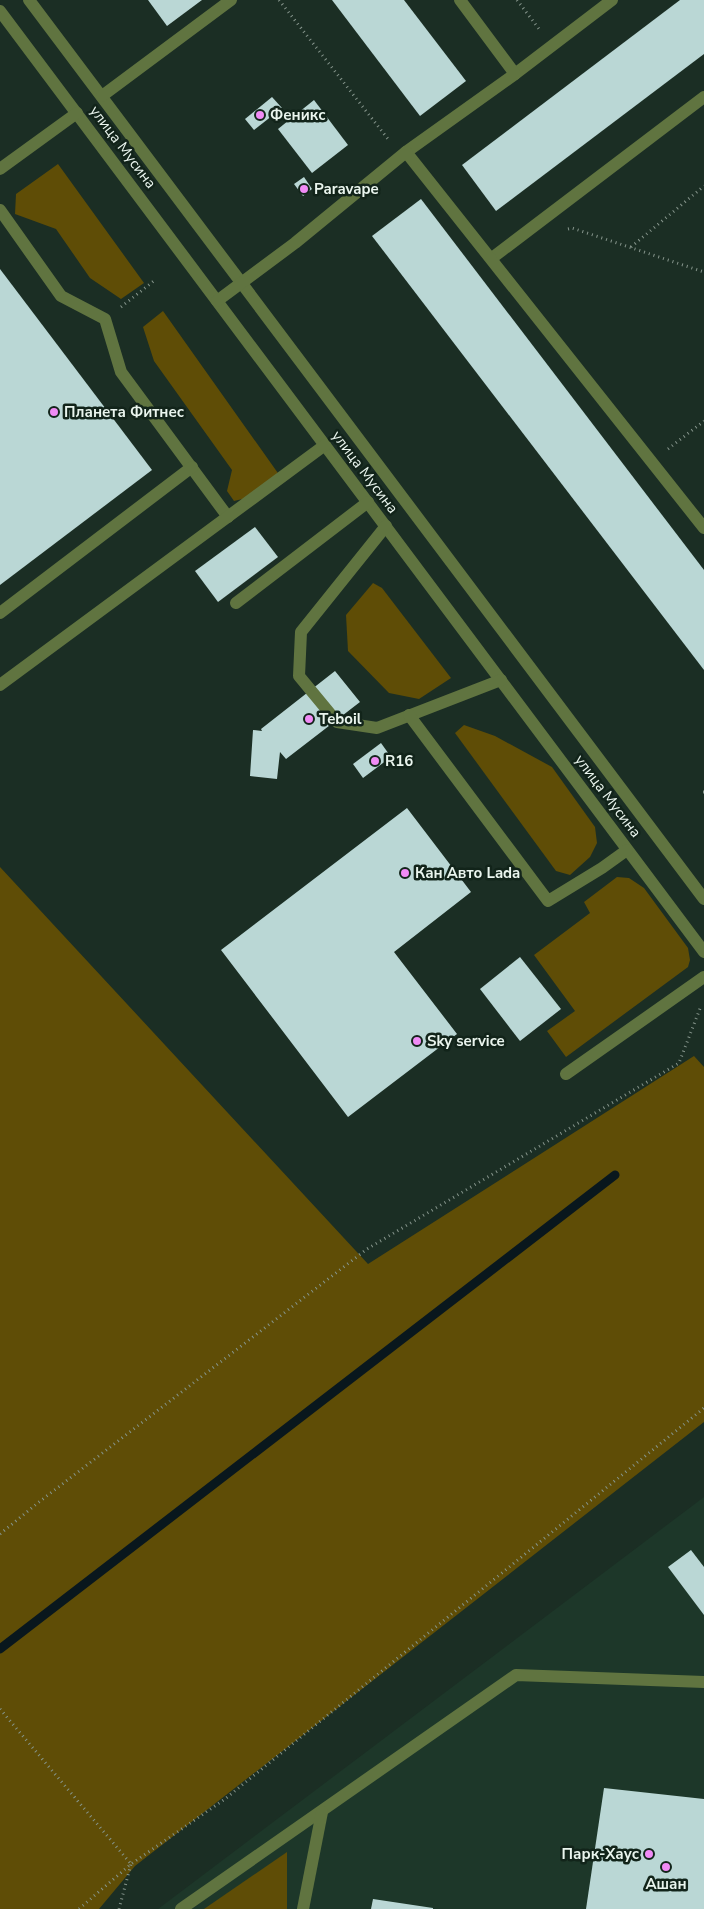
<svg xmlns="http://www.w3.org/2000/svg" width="704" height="1909" font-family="'Nunito Sans',sans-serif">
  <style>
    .built { fill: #1d3729 }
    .green { fill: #5f4d06 }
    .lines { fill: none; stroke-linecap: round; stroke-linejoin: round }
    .stream { stroke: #09171d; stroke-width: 9 }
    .building { fill: #bad7d5 }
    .path { stroke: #86958c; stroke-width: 3; stroke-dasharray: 1 4; stroke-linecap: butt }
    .minor { stroke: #607440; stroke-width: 12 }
    .poi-dot { fill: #f08bf5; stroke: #12241a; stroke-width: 2 }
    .labels { text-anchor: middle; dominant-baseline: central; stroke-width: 5; stroke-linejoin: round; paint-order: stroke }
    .poi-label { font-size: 15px; font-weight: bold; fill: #eaf5ee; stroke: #12241a; text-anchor: start }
    .street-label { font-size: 15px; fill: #eaf5ee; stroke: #12241a }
  </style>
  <rect width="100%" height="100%" fill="#1b2e24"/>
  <!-- built -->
  <path class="built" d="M704,1497V1909H158Z"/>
  <!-- green -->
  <g class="green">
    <path d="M58,164L144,283L121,299L90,278L56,229L15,214L16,194Z"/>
    <path d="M163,311L280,476L255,496L234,501L227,491L232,470L154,361L143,327Z"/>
    <path d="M373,583L382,588L451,678L419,699L389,693L348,651L346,615Z"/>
    <path d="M464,725L495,736L552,767L595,827L597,843L590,857L570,875L556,871L455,733Z"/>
    <path d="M0,867L368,1264L694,1056L704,1067V1422L135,1866L99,1909H0Z"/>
    <path d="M617,877L629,878L644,888L688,948L690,960L688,967L566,1057L547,1031L575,1011L534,955L590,913L584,902Z"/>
    <path d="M287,1852V1909H204Z"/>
  </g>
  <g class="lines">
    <!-- stream -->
    <path class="stream" d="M0,1649L615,1175"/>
  </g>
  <!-- building -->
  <g class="building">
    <path d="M148,0H202L167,26Z"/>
    <path d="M332,0H404L466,81L420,116Z"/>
    <path d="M680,0H704V54L496,211L462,165Z"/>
    <path d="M272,97L282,108L254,130L245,119Z"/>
    <path d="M314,100L348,145L312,173L278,129Z"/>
    <path d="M304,177L312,189L303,196L294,184Z"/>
    <path d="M421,199L704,570V670L372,236Z"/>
    <path d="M0,269L152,470L0,585Z"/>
    <path d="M255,527L278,557L218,602L195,571Z"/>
    <path d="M335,671L360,702L286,759L280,752L277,779L250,776L253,730L262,731L261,729Z"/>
    <path d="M381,743L391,757L363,778L353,764Z"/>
    <path d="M407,808L471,892L394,952L457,1034L348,1117L221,950Z"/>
    <path d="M520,957L561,1009L520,1041L480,989Z"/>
    <path d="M691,1550L704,1567V1615L668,1567Z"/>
    <path d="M604,1788L704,1799V1909H586Z"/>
    <path d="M373,1899L433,1908V1909H371Z"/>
  </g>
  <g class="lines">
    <!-- path -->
    <g class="path">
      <path d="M279,0L388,139"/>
      <path d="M517,0L539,29"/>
      <path d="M568,229L572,228L704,272"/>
      <path d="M631,247L704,186"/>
      <path d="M121,307L155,280"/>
      <path d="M668,449L704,421"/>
      <path d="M703,792H704"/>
      <path d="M0,1534L39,1502L367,1249L679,1063L701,1006"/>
      <path d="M0,1709L131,1864"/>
      <path d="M79,1909L131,1864L225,1799L704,1408"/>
      <path d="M119,1909L131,1864"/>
    </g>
    <!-- minor -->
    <g class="minor">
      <path d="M29,0L704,899"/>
      <path d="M0,11L704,952"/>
      <path d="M515,74L612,0"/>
      <path d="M102,96L231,0"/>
      <path d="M406,152L515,74L460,0"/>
      <path d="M0,169L77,113"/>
      <path d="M0,210L61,296L105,319L121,372L228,517"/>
      <path d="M492,258L704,97"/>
      <path d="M217,301L295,243L406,152L704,528"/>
      <path d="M386,526L301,632L299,676L337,722L377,728L501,680"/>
      <path d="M236,603L368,502"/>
      <path d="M0,613L192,467"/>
      <path d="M0,685L325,445"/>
      <path d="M409,715L548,901L602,868L627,850"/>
      <path d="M566,1074L704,977"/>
      <path d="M181,1909L516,1675L704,1682"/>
      <path d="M303,1909L322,1812"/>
    </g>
  </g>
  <!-- markers -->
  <g class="poi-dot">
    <circle cx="260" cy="115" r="5"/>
    <circle cx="304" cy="189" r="5"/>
    <circle cx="54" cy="412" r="5"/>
    <circle cx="309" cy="719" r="5"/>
    <circle cx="375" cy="761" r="5"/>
    <circle cx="405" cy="873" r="5"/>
    <circle cx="417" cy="1041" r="5"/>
    <circle cx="649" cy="1854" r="5"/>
    <circle cx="666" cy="1867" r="5"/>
  </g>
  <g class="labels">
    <!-- poi labels -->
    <g class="poi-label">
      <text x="270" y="115">Феникс</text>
      <text x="314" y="189">Paravape</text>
      <text x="64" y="412">Планета Фитнес</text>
      <text x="319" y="719">Teboil</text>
      <text x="385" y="761">R16</text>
      <text x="415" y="873">Кан Авто Lada</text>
      <text x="427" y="1041">Sky service</text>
      <text x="639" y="1854" text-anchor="end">Парк-Хаус</text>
      <text x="666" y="1884" text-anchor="middle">Ашан</text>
    </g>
    <!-- street labels -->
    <g class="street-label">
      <text transform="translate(123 147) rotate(53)">улица Мусина</text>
      <text transform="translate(365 472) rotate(53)">улица Мусина</text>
      <text transform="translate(608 796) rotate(53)">улица Мусина</text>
    </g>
  </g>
</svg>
